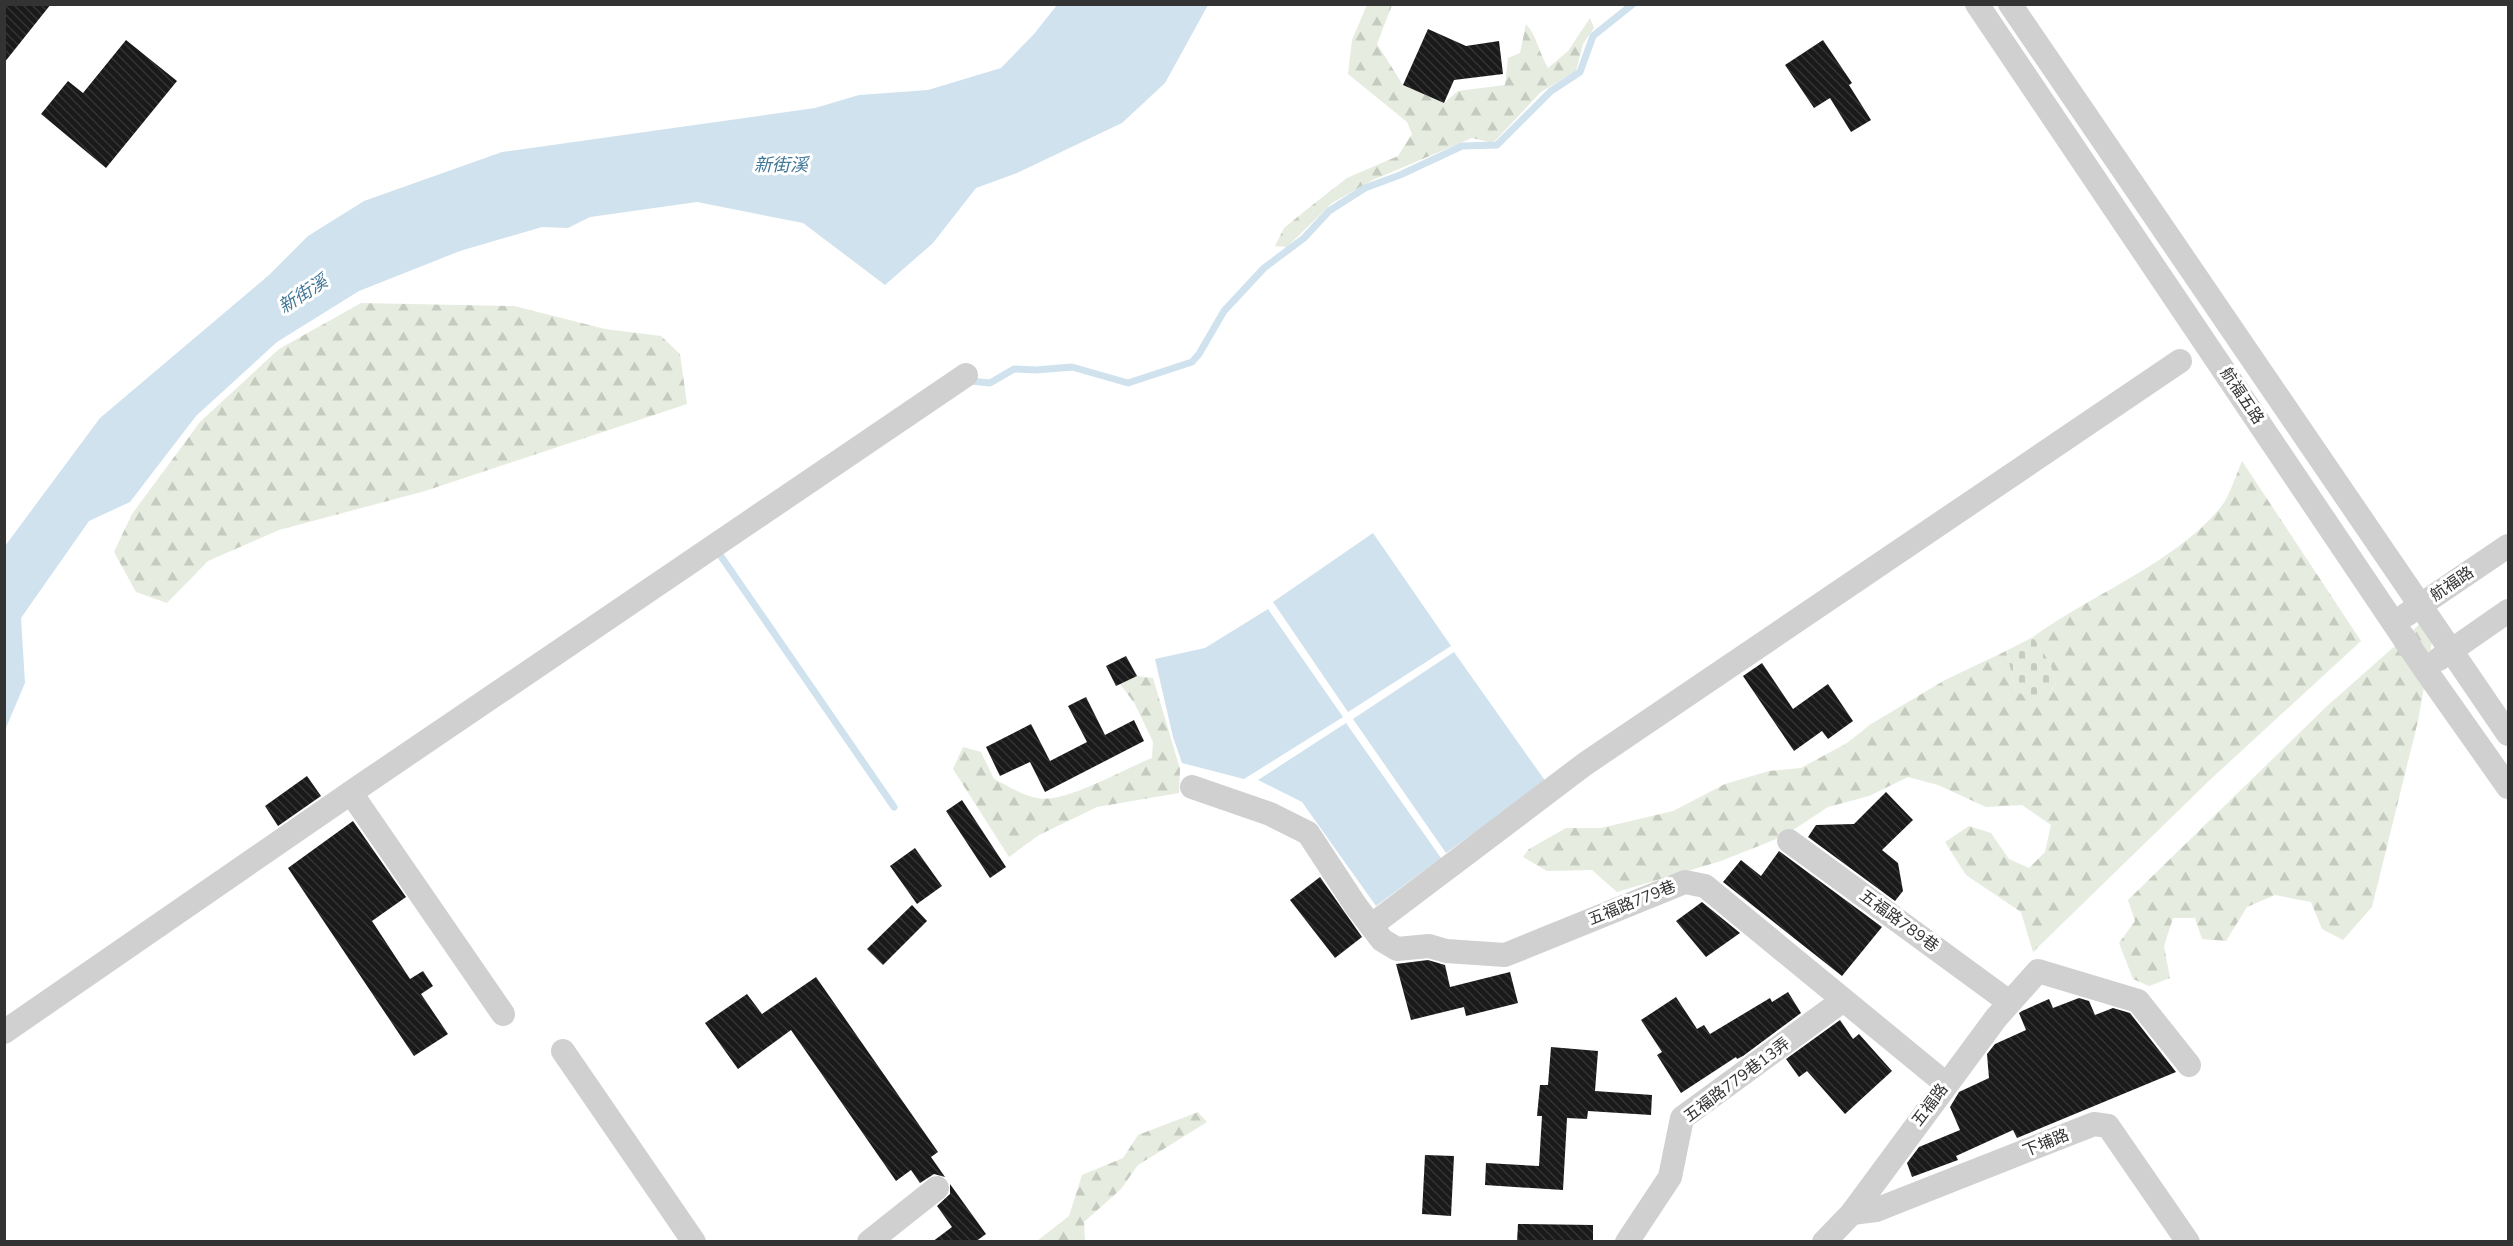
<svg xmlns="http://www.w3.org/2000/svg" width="2513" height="1246" font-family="'Nunito Sans','Noto Sans TC',sans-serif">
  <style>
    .forest { fill: url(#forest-firs) }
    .cemetery { fill: url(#cemetery-stones) }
    .water { fill: #cfe2ee }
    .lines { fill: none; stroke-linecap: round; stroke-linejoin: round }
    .stream { stroke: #cfe2ee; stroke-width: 7 }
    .building { fill: url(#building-back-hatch) }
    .minor { stroke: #d0d0d0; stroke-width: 24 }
    .labels { text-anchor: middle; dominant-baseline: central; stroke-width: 6; stroke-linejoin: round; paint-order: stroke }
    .street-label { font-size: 16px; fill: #333; stroke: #fff }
    .water-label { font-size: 18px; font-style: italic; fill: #3f7597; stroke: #fff }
  </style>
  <defs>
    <pattern id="forest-firs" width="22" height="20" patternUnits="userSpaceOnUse" patternTransform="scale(1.5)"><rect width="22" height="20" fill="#e6ecdf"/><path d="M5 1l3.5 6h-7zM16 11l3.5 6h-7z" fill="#c6cbc0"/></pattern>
    <pattern id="cemetery-stones" width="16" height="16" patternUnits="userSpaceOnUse" patternTransform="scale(1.5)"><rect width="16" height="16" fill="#e6ecdf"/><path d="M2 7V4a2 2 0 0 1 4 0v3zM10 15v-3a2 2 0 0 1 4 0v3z" fill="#c6cbc0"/></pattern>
    <pattern id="building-back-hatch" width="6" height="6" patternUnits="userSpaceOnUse" patternTransform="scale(1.5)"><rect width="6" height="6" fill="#1a1a1a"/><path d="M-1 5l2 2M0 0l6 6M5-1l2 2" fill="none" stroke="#333"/></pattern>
  </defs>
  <rect width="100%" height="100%" fill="#fff"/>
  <!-- forest -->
  <g class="forest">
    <path d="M1367,5H1392L1377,44L1403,85L1444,103L1458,91L1505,85L1508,58L1520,53L1526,24C1537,36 1539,53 1548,68L1568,51L1590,18L1594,28L1583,44L1576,71L1541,92L1493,143L1472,138L1373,180L1332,203L1287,247L1275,246L1284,228L1306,210L1347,178L1398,156L1412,134L1407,122L1348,74L1352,40Z"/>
    <path d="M361,303L514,306L605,329L661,336L680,354L687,404L425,491L279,530L208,561L167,603L136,592L114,552L132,514L200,422L279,349Z"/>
    <path d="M2242,461L2361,641L2212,778L2033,952L2021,912L1966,875L1945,842L1969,826L1991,833L2009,859L2029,868L2045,852L2051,825L2022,805L1986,807L1938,785L1908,777L1869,796L1828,807L1784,836L1721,861L1617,892L1592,870L1547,871L1523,857L1529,849L1566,828H1601L1673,811L1725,784L1769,771L1801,768L1847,743L1871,724L1945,680L2006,651L2016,691L2047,696L2056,684L2050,663L2033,637C2092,594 2175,563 2221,507C2230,495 2236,475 2242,461Z"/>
    <path d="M2421,623L2435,625L2418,721L2372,907L2343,940L2322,929L2311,902L2275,895L2247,907L2226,941L2202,939L2195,918H2173L2164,946L2170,978L2149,986L2133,979L2119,943L2135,921L2128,900L2327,706Z"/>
    <path d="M1137,676L1153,678L1180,769L1179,793L1097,807L1039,835L1009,857L953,769L963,747L981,752L994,779C1008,786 1022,795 1037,798C1062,805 1126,768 1152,758L1153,742L1135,704L1120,684Z"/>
    <path d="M1198,1112L1207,1122L1138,1165L1121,1189L1084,1222L1085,1241H1037L1069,1216L1082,1175L1123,1158L1138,1135Z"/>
  </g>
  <!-- cemetery -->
  <path class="cemetery" d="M2033,637L2050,663L2056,684L2047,696L2032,700L2016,691L2006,651Z"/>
  <!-- water -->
  <g class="water">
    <path d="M1057,5H1208L1165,83L1122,123L1017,173L976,188L933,243L885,285L803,223L697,202L590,217L568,228L542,227L460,251L359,291L277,342L196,416L130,502L89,521L21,618L25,683L5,730V546L100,418L269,275L308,236L364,201L502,152L815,108L859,95L928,90L1001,68L1034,34Z"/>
    <path d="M1373,533L1451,646L1348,712L1273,602Z"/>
    <path d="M1268,609L1343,717L1244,779L1182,763L1173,737L1155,659L1205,648Z"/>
    <path d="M1454,652L1546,782L1446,853L1353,719Z"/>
    <path d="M1346,723L1441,858L1376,906L1302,802L1258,780Z"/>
  </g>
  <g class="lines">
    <!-- stream -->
    <g class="stream">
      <path d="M970,381L990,383L1014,369L1036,370L1072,367L1128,383L1192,362L1199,354L1224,311L1264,268L1304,238L1329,211L1365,188L1400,175L1462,146L1497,145L1551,91L1580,72L1593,36L1633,4"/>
      <path d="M720,551L718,552L894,807"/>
    </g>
  </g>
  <!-- building -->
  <g class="building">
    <path d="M4,4H51L4,63Z"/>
    <path d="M1428,29L1466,46L1499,41L1503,74L1454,80L1444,103L1403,85Z"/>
    <path d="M126,40L177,81L106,168L41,114L68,81L83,93Z"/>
    <path d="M1823,40L1852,83L1849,85L1871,120L1851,132L1830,98L1814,108L1785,65Z"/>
    <path d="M1126,656L1137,676L1116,686L1106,666Z"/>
    <path d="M1762,663L1793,709L1828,684L1853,721L1828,739L1822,731L1794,751L1743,676Z"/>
    <path d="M1086,697L1105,735L1134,720L1144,741L1045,792L1030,762L1000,776L986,747L1031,724L1050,761L1087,742L1068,706Z"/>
    <path d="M307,776L321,796L278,826L265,806Z"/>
    <path d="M1886,792L1913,820L1882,850L1898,863L1903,891L1895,901L1808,837L1816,825L1854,824Z"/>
    <path d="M962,800L1006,867L990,878L946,811Z"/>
    <path d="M353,821L406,897L372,921L410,979L423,971L433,986L421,994L448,1034L414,1056L288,868Z"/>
    <path d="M915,848L942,886L917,904L890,866Z"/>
    <path d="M1779,851L1882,927L1842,976L1723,882L1741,860L1761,876Z"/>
    <path d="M1320,877L1362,937L1335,958L1290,900Z"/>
    <path d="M1702,902L1740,933L1706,957L1676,921Z"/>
    <path d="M912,905L927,921L883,965L867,949Z"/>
    <path d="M1428,960L1445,965L1450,987L1510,972L1518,1003L1466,1016L1464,1007L1411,1020L1396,964Z"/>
    <path d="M816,977L938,1152L931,1157L945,1177L934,1174L920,1183L911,1170L896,1181L791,1030L738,1069L705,1023L747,994L762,1014Z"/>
    <path d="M1788,992L1801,1013L1743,1056L1737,1059L1736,1057L1681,1093L1657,1055L1662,1052L1641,1020L1676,997L1697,1029L1704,1025L1710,1034L1770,998L1772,1002Z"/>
    <path d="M2079,998L2089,1001L2095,1015L2113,1008L2130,1013L2176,1072L2017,1138L2013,1130L1956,1156L1958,1160L1912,1177L1907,1163L1919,1147L1960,1130L1950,1107L1959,1092L1989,1078L1987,1054L1995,1044L2026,1030L2019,1013L2022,1011L2049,999L2053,1008Z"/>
    <path d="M1840,1020L1853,1039L1859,1034L1892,1071L1845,1114L1807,1071L1799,1077L1786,1059Z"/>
    <path d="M1551,1047L1598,1051L1595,1091L1652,1095L1651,1115L1588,1111L1587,1119L1567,1118L1563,1190L1485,1185L1486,1163L1539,1166L1542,1116H1537L1540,1085H1548Z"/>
    <path d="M1425,1155L1454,1156L1451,1216L1422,1214Z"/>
    <path d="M950,1184L986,1234L975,1242H932L952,1227L937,1206L950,1194Z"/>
    <path d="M1518,1224L1593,1225V1242H1517Z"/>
  </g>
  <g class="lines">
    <!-- minor -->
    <g class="minor">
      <path d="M1977,4L2424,668L2508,787"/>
      <path d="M2010,4L2508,734"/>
      <path d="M2406,615L2508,546"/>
      <path d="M2439,659L2508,611"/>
      <path d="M1192,787L1270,814L1308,833L1356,906L1382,940L1397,949L1429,946L1446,951L1505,955L1685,882L1705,886L1946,1084"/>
      <path d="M351,793L503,1014"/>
      <path d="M1789,841L2009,1002"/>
      <path d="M1372,925L1585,764L2180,361"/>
      <path d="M4,1032L362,785L966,375"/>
      <path d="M563,1051L694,1242"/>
      <path d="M1852,1213L1876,1210L2094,1124L2108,1126L2188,1242"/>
      <path d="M869,1242L937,1188"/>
      <path d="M1627,1242L1670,1177L1682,1118L1842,1001"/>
      <path d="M1824,1242L1852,1213L1996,1018L2038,971L2138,1001L2189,1065"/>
    </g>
  </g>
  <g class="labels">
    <!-- street labels -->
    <g class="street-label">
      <text transform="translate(2242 396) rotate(56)">航福五路</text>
      <text transform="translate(2452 584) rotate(-34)">航福路</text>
      <text transform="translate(1632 903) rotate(-22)">五福路779巷</text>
      <text transform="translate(1899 921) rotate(36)">五福路789巷</text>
      <text transform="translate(1737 1080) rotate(-37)">五福路779巷13弄</text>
      <text transform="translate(1930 1105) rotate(-53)">五福路</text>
      <text transform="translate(2046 1143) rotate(-22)">下埔路</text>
    </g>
    <!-- water labels -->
    <g class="water-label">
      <text x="781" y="165">新街溪</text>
      <text transform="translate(303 294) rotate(-33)">新街溪</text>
    </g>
  </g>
  <!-- border -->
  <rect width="2513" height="1246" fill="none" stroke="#333333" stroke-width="12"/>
</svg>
